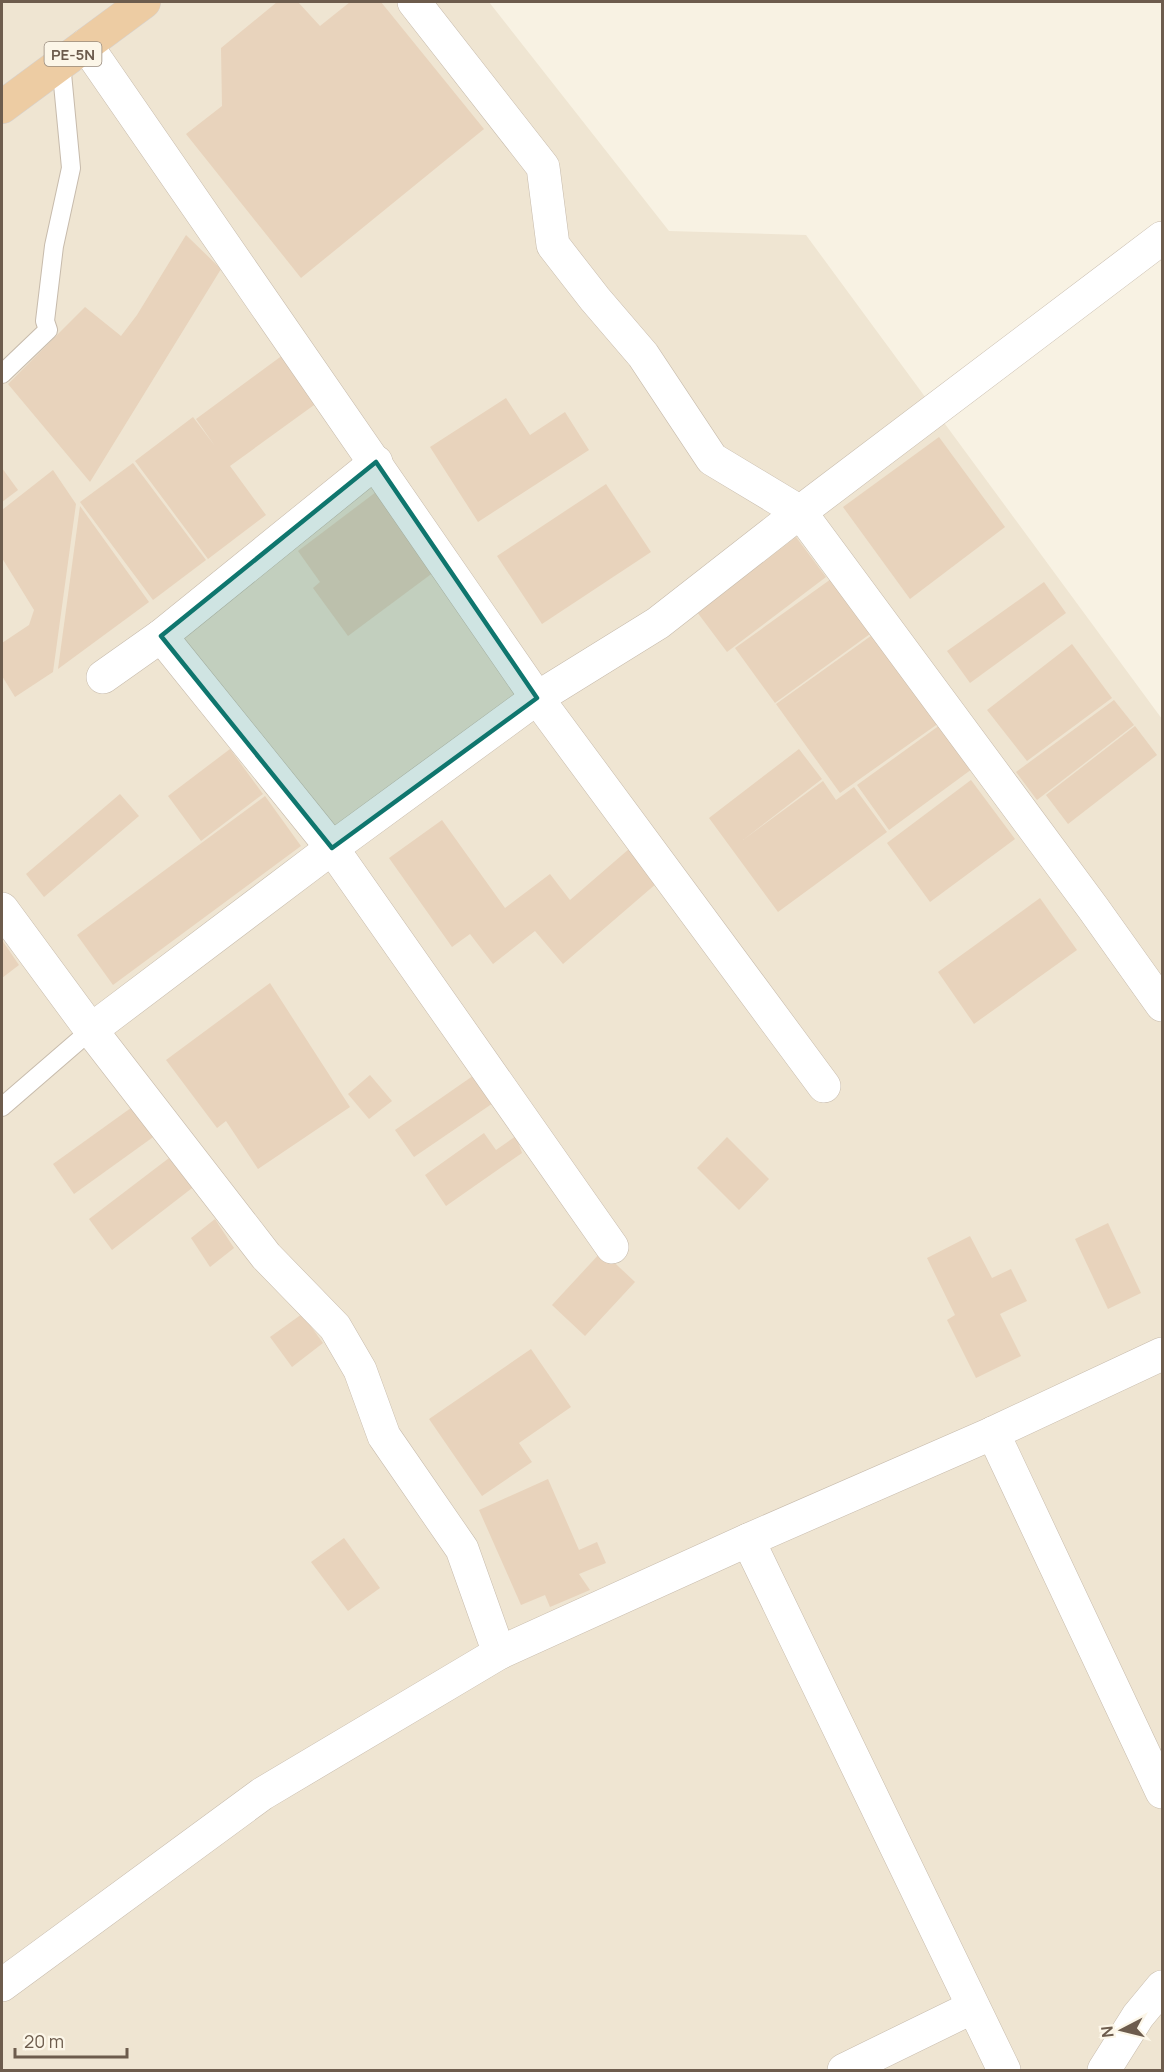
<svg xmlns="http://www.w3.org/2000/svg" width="1164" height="2072" font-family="Manrope,sans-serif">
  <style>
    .residential { fill: #efe5d2 }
    .building { fill: #e8d3bc }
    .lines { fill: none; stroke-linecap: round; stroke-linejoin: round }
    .service-casing { stroke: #c7bbac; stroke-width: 20 }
    .minor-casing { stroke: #c7bbac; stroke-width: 34 }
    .trunk-casing { stroke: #d6d1cd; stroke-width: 34 }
    .service { stroke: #fff; stroke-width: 18 }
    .minor { stroke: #fff; stroke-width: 33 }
    .trunk { stroke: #edcca3; stroke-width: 33 }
    .marked { fill: #0f766e; fill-opacity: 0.2; stroke: #0f766e; stroke-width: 4.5; stroke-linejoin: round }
    .labels { text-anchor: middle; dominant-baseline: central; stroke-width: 4.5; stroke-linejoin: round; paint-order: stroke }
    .shield { fill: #fcf6e8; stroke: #988a7c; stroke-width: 1.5 }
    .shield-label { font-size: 15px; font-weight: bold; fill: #6d5c4d }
  </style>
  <rect width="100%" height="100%" fill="#f8f2e3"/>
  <!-- residential -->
  <path class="residential" d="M2,2H489L669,231L806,235L1162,719V2070H2Z"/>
  <!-- building -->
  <g class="building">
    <path d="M277,2H298L320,26L350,2H381L484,129L301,278L186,134L222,106L221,48Z"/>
    <path d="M186,235L221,269L90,482L8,384L85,307L121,336L137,315Z"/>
    <path d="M287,352L321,400L230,466L266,515L208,559L135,461L193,417L215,446L196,419Z"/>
    <path d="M506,398L530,435L565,412L589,450L478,522L430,447Z"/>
    <path d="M939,437L1005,527L910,599L843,507Z"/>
    <path d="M133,463L206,560L153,600L80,502Z"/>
    <path d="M2,468L18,490L2,502Z"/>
    <path d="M53,470L76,504L53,672L15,697L2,676V643L29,625L34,610L2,558V510Z"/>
    <path d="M606,484L651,552L542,624L497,556Z"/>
    <path d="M380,489L438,569L348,636L313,588L320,582L298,551Z"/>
    <path d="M80,506L149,602L58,669Z"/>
    <path d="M796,537L826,577L727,652L697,612Z"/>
    <path d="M831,579L870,634L775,703L735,648Z"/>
    <path d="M1044,582L1066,613L970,683L947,651Z"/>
    <path d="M875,633L939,723L840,793L776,704Z"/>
    <path d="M1072,644L1112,698L1027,761L987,710Z"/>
    <path d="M1114,700L1134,725L1037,800L1016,772Z"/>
    <path d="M940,725L972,769L889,830L857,785Z"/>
    <path d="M1135,726L1157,755L1068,824L1046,795Z"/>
    <path d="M230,749L263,794L201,841L168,796Z"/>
    <path d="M799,749L822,779L743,840L823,781L836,800L854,787L887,832L778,912L709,818Z"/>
    <path d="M971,780L1015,839L930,902L887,843Z"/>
    <path d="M120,794L139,816L44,897L26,874Z"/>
    <path d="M265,796L301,846L113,985L77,935Z"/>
    <path d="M442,820L505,908L550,874L570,900L629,849L657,883L563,964L535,931L493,964L470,934L452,947L389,858Z"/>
    <path d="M1040,898L1077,950L974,1024L938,972Z"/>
    <path d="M2,940L19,965L2,978Z"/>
    <path d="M270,983L350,1107L258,1169L226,1121L217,1128L166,1060Z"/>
    <path d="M480,1071L499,1099L414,1157L395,1130Z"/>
    <path d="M370,1075L392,1101L369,1119L348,1094Z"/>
    <path d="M135,1105L156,1135L74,1194L53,1164Z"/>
    <path d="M484,1133L496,1150L516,1136L522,1153L446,1206L425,1175Z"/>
    <path d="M727,1137L769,1179L739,1210L697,1168Z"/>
    <path d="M173,1155L196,1185L112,1250L89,1219Z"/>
    <path d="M215,1219L234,1248L210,1267L191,1238Z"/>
    <path d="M1108,1223L1141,1293L1108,1309L1075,1239Z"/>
    <path d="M970,1236L992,1278L1011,1269L1027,1301L1000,1314L1021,1356L976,1378L947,1320L955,1315L927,1258Z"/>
    <path d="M602,1251L635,1282L585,1336L552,1305Z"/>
    <path d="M302,1314L323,1343L292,1367L270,1337Z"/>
    <path d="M531,1349L571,1407L519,1443L532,1462L482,1496L429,1419Z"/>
    <path d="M548,1479L579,1550L597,1542L606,1563L579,1574L590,1590L550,1607L545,1595L521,1605L479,1510Z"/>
    <path d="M344,1538L380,1588L348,1611L311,1562Z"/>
  </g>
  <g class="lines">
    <!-- service casing -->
    <g class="service-casing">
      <g id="service">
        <path d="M2,374L48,330L45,321L54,246L71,168L61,63"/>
        <path d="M2,1107L91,1030"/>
      </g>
    </g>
    <!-- minor casing -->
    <g class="minor-casing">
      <g id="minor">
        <path d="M414,2L543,167L553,245L595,299L643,355L712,459L800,512L1093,908L1162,1005"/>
        <path d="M86,45L537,698L824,1086"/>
        <path d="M161,636L332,848L612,1247"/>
        <path d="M103,677L161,636L376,462"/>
        <path d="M2,909L91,1030L266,1256L335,1327L360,1370L384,1436L462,1549L499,1653"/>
        <path d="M91,1030L332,848L537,698L658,623L800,512L1162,238"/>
        <path d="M993,1433L1162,1792"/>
        <path d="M748,1540L1004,2070"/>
        <path d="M2,1985L262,1794L499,1653L748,1540L993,1433L1162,1354"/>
        <path d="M844,2070L973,2007"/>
        <path d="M1104,2070L1138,2016L1162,1987"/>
      </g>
    </g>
    <!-- trunk casing -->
    <g class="trunk-casing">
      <path id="trunk" d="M2,107L144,2"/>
    </g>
    <!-- service -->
    <use href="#service" class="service"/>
    <!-- minor -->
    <use href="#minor" class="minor"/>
    <!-- trunk -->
    <use href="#trunk" class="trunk"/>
  </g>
  <!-- marked area -->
  <path class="marked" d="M376,462L537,698L332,848L161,636Z"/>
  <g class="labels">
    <!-- shield labels -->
    <rect class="shield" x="44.5" y="42" width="57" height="24" rx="4.5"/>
    <g class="shield-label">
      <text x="73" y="54">PE-5N</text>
    </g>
  </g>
  <!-- border -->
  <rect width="1164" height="2072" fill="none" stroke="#6d5c4d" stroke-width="6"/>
  <!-- north arrow -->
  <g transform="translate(1122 2030) rotate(263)" stroke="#fcf6e8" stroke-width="4.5" paint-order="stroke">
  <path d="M0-4.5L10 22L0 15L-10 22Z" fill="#6d5c4d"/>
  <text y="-9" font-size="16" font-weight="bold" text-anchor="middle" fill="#6d5c4d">N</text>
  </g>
  <!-- scale -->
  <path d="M15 2048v9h112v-9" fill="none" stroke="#6d5c4d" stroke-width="3"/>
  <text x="24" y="2048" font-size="18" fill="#6d5c4d" stroke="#fcf6e8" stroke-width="4.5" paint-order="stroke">20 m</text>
</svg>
